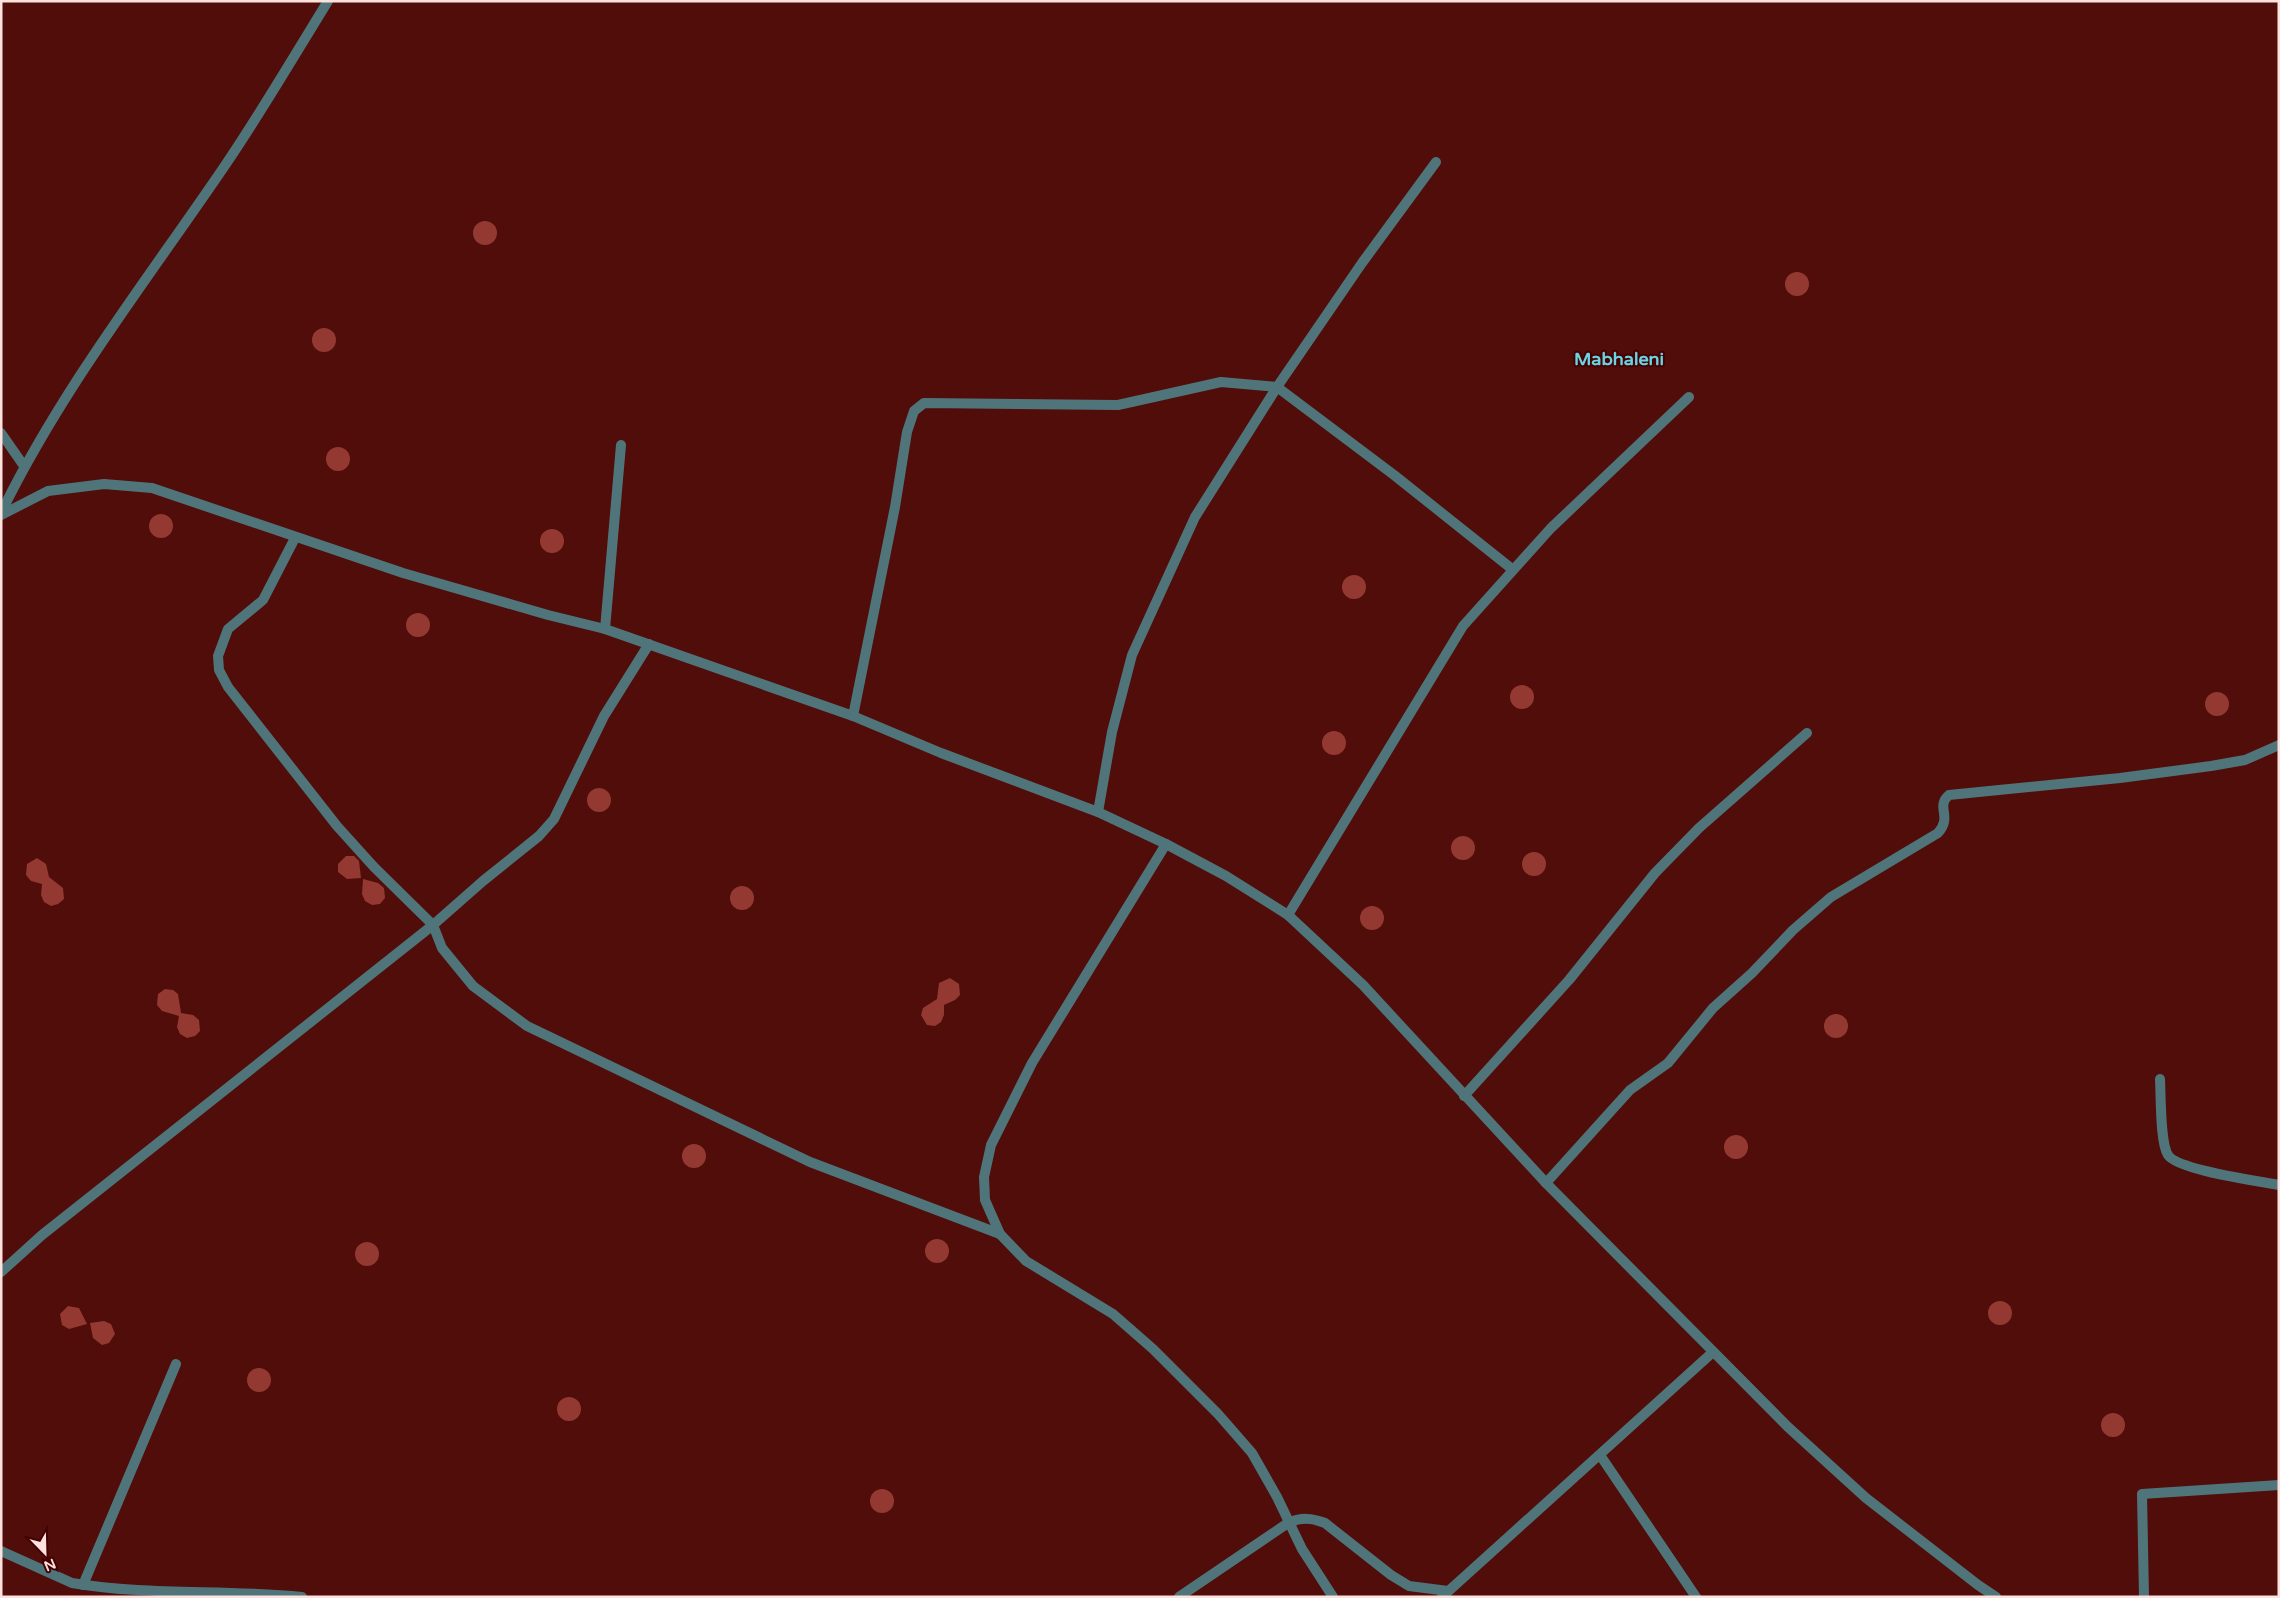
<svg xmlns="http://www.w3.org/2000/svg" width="2280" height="1598" font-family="'Varela Round',sans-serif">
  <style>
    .building { fill: #943931 }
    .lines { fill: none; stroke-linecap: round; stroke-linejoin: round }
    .minor { stroke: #4f757b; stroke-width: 10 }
    .tertiary { stroke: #4f757b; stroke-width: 10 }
    .labels { text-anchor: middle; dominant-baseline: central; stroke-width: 4; stroke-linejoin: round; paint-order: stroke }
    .district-label { font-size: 18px; font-weight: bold; fill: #6ad4e3; stroke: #440102 }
  </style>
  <rect width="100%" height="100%" fill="#500d0a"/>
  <!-- building -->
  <g class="building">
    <circle cx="485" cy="233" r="12"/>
    <circle cx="1797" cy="284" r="12"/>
    <circle cx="324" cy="340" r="12"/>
    <circle cx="338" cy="459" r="12"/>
    <circle cx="161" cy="526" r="12"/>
    <circle cx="552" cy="541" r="12"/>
    <circle cx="1354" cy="587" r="12"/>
    <circle cx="418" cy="625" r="12"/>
    <circle cx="1522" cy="697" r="12"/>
    <circle cx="2217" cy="704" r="12"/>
    <circle cx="1334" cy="743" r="12"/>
    <circle cx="599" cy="800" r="12"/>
    <circle cx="1463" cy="848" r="12"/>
    <circle cx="1534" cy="864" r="12"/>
    <path d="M346,856H354L359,861L361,878L347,879L338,872V864Z"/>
    <path d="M37,858L46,864L49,877L63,888L64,899L58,904L51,906L44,902L41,895L42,884L31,881L26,875L27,864Z"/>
    <path d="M363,879L378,883L384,888L385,898L380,904L372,905L365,901L362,894Z"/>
    <circle cx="742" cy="898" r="12"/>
    <circle cx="1372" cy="918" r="12"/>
    <path d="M950,978L959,984L960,995L955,1000L944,1005V1015L941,1022L935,1026L927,1025L921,1015L923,1008L937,999L939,983Z"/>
    <path d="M165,989L173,990L178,994L181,1013L193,1015L199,1020L200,1031L195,1036L187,1038L180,1034L177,1027L179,1016L162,1011L157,1005L158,994Z"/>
    <circle cx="1836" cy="1026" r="12"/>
    <circle cx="1736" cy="1147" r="12"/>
    <circle cx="694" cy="1156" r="12"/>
    <circle cx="937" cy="1251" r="12"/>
    <circle cx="367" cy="1254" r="12"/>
    <circle cx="2000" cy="1313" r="12"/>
    <path d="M68,1306L79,1308L87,1324L69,1329L62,1325L60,1314Z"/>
    <path d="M104,1321L111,1324L115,1334L109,1343L102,1345L93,1338L90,1323Z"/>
    <circle cx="259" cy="1380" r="12"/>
    <circle cx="569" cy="1409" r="12"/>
    <circle cx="2113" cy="1425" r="12"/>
    <circle cx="882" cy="1501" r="12"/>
  </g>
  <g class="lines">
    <!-- minor -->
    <g class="minor">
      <path d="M1,433L24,466"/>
      <path d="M1,513C62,388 148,279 226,164C262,111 294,56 328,1"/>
      <path d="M295,538L263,600L228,629L218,656L219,670L228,687L337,826L374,867L433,925L442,948L473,986L527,1026L810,1162L1000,1234"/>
      <path d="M605,629L621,445"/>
      <path d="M853,716L895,507L907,432L914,411L924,403L1118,405L1221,382L1277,387L1394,475L1512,569"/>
      <path d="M1098,812L1112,732L1132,655L1195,517L1277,387L1362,263L1436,162"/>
      <path d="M1166,844L1032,1063L991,1145L984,1177L985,1200L1000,1234L1026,1261L1113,1314L1153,1349L1218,1414L1252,1453L1277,1497L1302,1549L1333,1597"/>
      <path d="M1288,915L1463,626L1551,528L1689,397"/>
      <path d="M2160,1079C2161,1096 2160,1143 2168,1155C2177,1170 2259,1181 2279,1185"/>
      <path d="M1464,1096L1569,980L1655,873L1699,828L1807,733"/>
      <path d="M1546,1183L1630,1090L1668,1063L1713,1008L1752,973L1793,930L1831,897L1938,833C1953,816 1935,807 1949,795L2120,778L2211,766L2245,760L2279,745"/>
      <path d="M1,1272L42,1235L433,925L483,881L539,836L554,819L604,716L649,644"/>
      <path d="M1600,1455L1696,1597"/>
      <path d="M1,1551L72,1583C148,1596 225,1589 302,1597"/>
      <path d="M83,1585L176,1364"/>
      <path d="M1179,1597L1288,1523C1301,1517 1312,1518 1325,1523L1391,1575L1409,1586L1448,1591"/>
      <path d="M1442,1597L1713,1352"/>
      <path d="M2144,1597L2142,1494L2279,1485"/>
    </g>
    <!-- tertiary -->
    <path class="tertiary" d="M1,515L48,491L104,484L152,488L403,573L548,615L605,629L853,716L941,753L1098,812L1166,844L1226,876L1288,915L1363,985L1546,1183L1788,1427L1866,1498L1978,1585L1996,1597"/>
  </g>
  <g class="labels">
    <!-- district labels -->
    <g class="district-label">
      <text x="1619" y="359">Mabhaleni</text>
    </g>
  </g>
  <!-- border -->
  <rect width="2280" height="1598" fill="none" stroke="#fde2de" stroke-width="5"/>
  <!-- north arrow -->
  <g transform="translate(45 1553) rotate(157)" stroke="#440102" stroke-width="4" paint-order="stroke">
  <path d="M0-4L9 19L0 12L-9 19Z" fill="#fde2de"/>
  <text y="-8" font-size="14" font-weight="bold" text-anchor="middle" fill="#fde2de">N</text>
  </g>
</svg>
